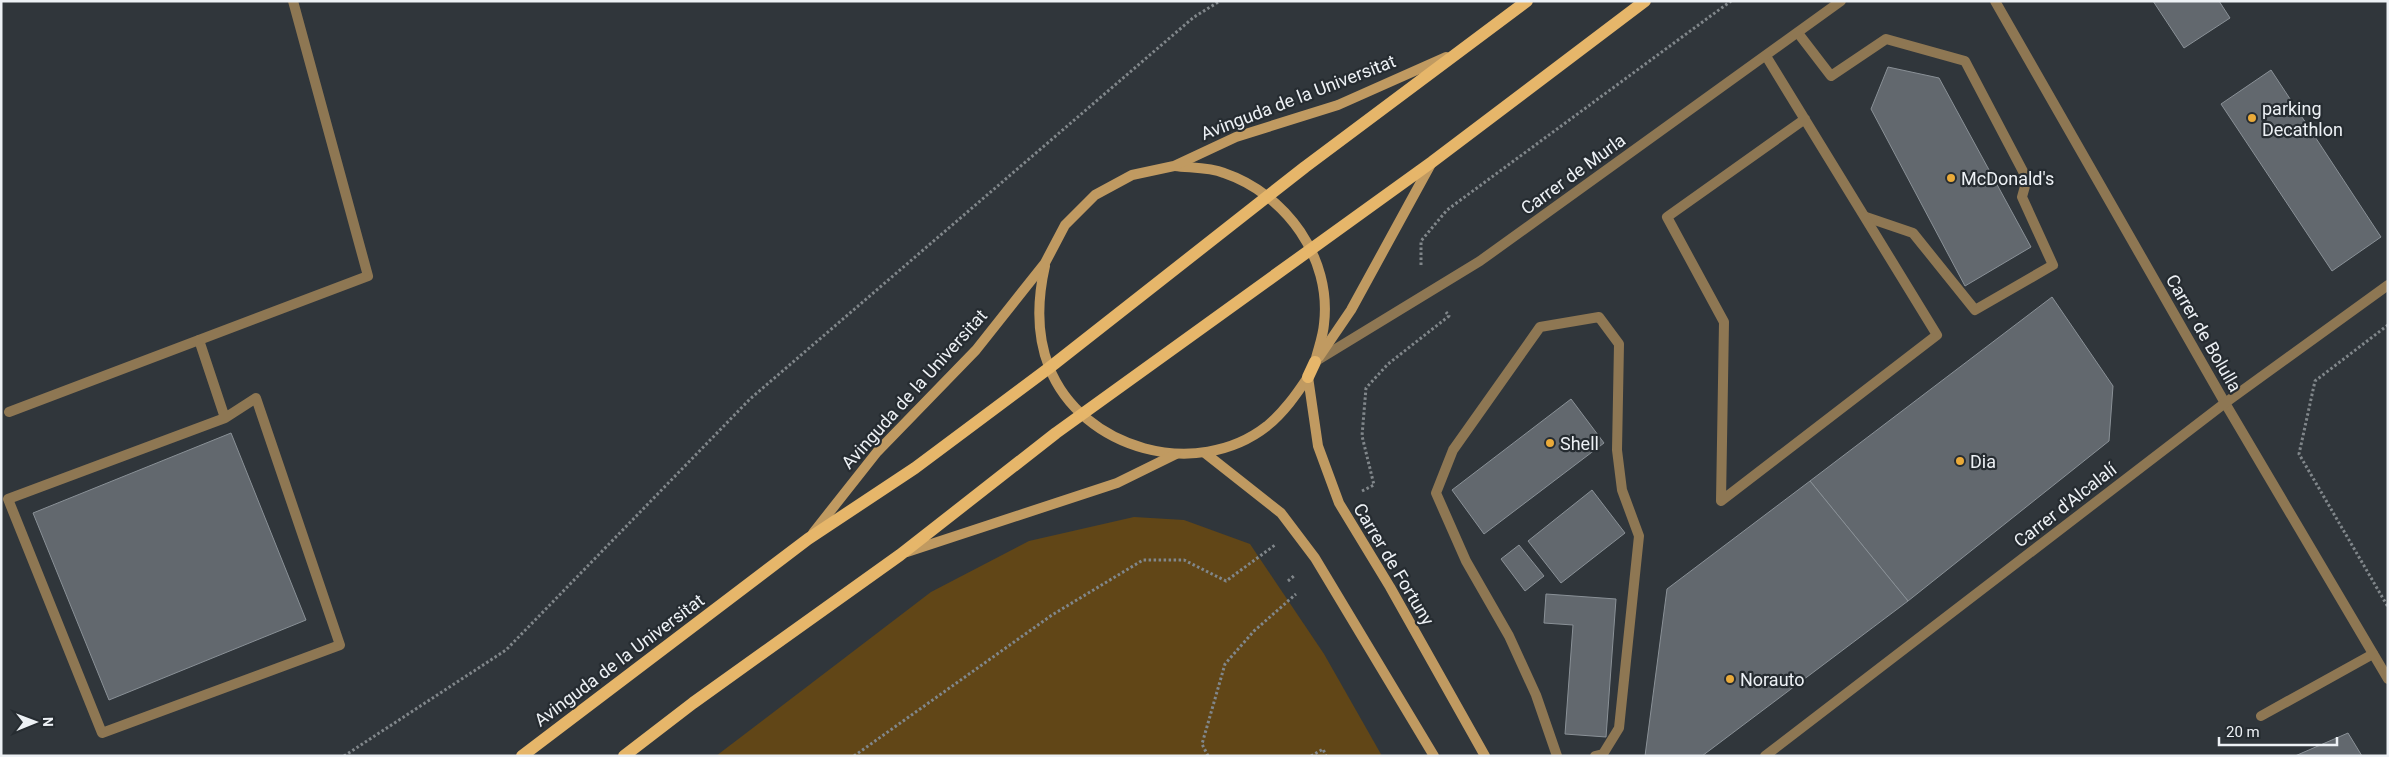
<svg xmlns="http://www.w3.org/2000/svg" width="2389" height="757" font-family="Roboto,sans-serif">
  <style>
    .green { fill: #614617 }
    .building { fill: #62686e; stroke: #8a9197 }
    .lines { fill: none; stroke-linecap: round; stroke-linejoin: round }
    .path { stroke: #81878b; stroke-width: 3; stroke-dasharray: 2.5 2.5; stroke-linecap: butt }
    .lane { stroke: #8e7753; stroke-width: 10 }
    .street { stroke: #8e7753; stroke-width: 10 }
    .secondary { stroke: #c09a61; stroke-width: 10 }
    .primary { stroke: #e6b66a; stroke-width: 12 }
    .poi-dot { fill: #eaaa39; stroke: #262c31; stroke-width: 2 }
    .labels { text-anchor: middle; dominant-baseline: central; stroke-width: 4.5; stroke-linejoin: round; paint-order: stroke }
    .street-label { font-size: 18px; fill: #edf1f5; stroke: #262c31 }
    .poi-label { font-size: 18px; fill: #edf1f5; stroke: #262c31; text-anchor: start }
  </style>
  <rect width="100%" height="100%" fill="#30363b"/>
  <!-- green -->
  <path class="green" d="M1134,517L1184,520L1250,544L1324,654L1382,756H716L931,592L1029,541Z"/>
  <!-- building -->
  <g class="building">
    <path d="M2153,1H2219L2230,18L2184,48Z"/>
    <path d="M1888,67L1939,78L2031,247L1965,286L1871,109Z"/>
    <path d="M2271,70L2381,237L2332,271L2221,104Z"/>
    <path d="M2052,297L2113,386L2109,441L1908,601L1810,481Z"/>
    <path d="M1571,399L1604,443L1484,534L1452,490Z"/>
    <path d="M231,433L306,620L109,700L33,513Z"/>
    <path d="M1810,481L1908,601L1702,756H1645L1667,589Z"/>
    <path d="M1592,490L1625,533L1561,583L1528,541Z"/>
    <path d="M1519,545L1544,576L1525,591L1501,559Z"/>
    <path d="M1546,594L1616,599L1606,737L1565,734L1573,625L1544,623Z"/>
    <path d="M2348,733L2362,756H2295Z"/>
  </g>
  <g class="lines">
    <!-- path -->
    <g class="path">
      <path d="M1421,265V241L1447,210L1731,1"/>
      <path d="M2388,325L2315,381L2299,454L2388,607"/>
      <path d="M1362,491L1374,485L1362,436L1366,388L1388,364L1449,316L1446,312"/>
      <path d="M1288,581L1295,575"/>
      <path d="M344,756L506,650L750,399L1194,17L1220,1"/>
      <path d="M854,756L1052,615L1143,560H1184L1226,581L1275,545"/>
      <path d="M1208,756L1202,744L1225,664L1254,631L1296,594"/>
      <path d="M1311,756L1323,749L1326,756"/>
    </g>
    <!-- lane -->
    <g class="lane">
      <path d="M1798,33L1831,76L1886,39L1965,61L2027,179L2022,197L2053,265L1975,310L1913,233L1866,217"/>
      <path d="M1766,56L1937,335L1721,501L1724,322L1667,217L1805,119"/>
      <path d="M199,340L225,418L8,499L102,733L340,645L256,398L225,418"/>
      <path d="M9,412L368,276L293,1"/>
      <path d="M2261,716L2373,654"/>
      <path d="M1557,756L1536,695L1509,636L1466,561L1436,493L1453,450L1540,327L1599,317L1619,344L1617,450L1622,490L1639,536L1619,728L1603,754L1595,756"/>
    </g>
    <!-- street -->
    <g class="street">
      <path d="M1995,1L2225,403L2388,679"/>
      <path d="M1316,361L1480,261L1841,1"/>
      <path d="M1765,756L2225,403L2388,285"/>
    </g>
    <!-- secondary -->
    <g class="secondary">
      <path d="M1175,166C1190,168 1209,167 1224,173C1286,194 1332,258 1324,324C1323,337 1318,349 1315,362"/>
      <path d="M1045,266C1037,301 1036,334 1049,367C1082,450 1197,481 1267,426C1284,412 1296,395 1308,377"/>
      <path d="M1319,357L1351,310L1432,162"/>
      <path d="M1308,377L1318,446L1339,503L1390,587L1485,756"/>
      <path d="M1205,453L1281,513L1315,558L1434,756"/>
      <path d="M813,533L877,452L976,350L1045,263L1065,225L1095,195L1132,175L1174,166L1236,137L1338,105L1446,57"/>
      <path d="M907,552L1117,483L1176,454"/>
    </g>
    <!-- primary -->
    <g class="primary">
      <path d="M1308,377L1315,362"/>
      <path d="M522,756L808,539L915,468L1049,368L1305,167L1527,1"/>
      <path d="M624,756L693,703L900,555L1056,433L1432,162L1645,1"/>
    </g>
  </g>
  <!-- markers -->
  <g class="poi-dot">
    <circle cx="2252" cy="118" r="5"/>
    <circle cx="1951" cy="178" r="5"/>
    <circle cx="1550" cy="443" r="5"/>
    <circle cx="1960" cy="461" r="5"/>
    <circle cx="1730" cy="679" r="5"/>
  </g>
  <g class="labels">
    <!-- street labels -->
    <g class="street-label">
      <text transform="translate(1298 97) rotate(-21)">Avinguda de la Universitat</text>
      <text transform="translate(1573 174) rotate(-36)">Carrer de Murla</text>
      <text transform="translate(2204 333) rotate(60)">Carrer de Bolulla</text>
      <text transform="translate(914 389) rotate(-48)">Avinguda de la Universitat</text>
      <text transform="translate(2065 505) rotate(-38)">Carrer d'Alcalalí</text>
      <text transform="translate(1394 564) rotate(59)">Carrer de Fortuny</text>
      <text transform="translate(619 660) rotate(-37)">Avinguda de la Universitat</text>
    </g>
    <!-- poi labels -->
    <g class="poi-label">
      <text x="2262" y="108">parking<tspan x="2262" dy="21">Decathlon</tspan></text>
      <text x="1961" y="178">McDonald's</text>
      <text x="1560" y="443">Shell</text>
      <text x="1970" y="461">Dia</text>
      <text x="1740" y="679">Norauto</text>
    </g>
  </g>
  <!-- border -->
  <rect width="2389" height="757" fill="none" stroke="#edf1f5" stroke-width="5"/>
  <!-- north arrow -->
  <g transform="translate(35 722) rotate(89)" stroke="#262c31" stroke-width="4" paint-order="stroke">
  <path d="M0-4L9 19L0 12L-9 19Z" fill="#edf1f5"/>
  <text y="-8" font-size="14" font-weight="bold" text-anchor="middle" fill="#edf1f5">N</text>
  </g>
  <!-- scale -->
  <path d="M2219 737v8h118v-8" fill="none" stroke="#edf1f5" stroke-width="2.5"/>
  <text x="2226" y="737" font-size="15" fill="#edf1f5" stroke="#262c31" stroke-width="4" paint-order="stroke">20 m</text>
</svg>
